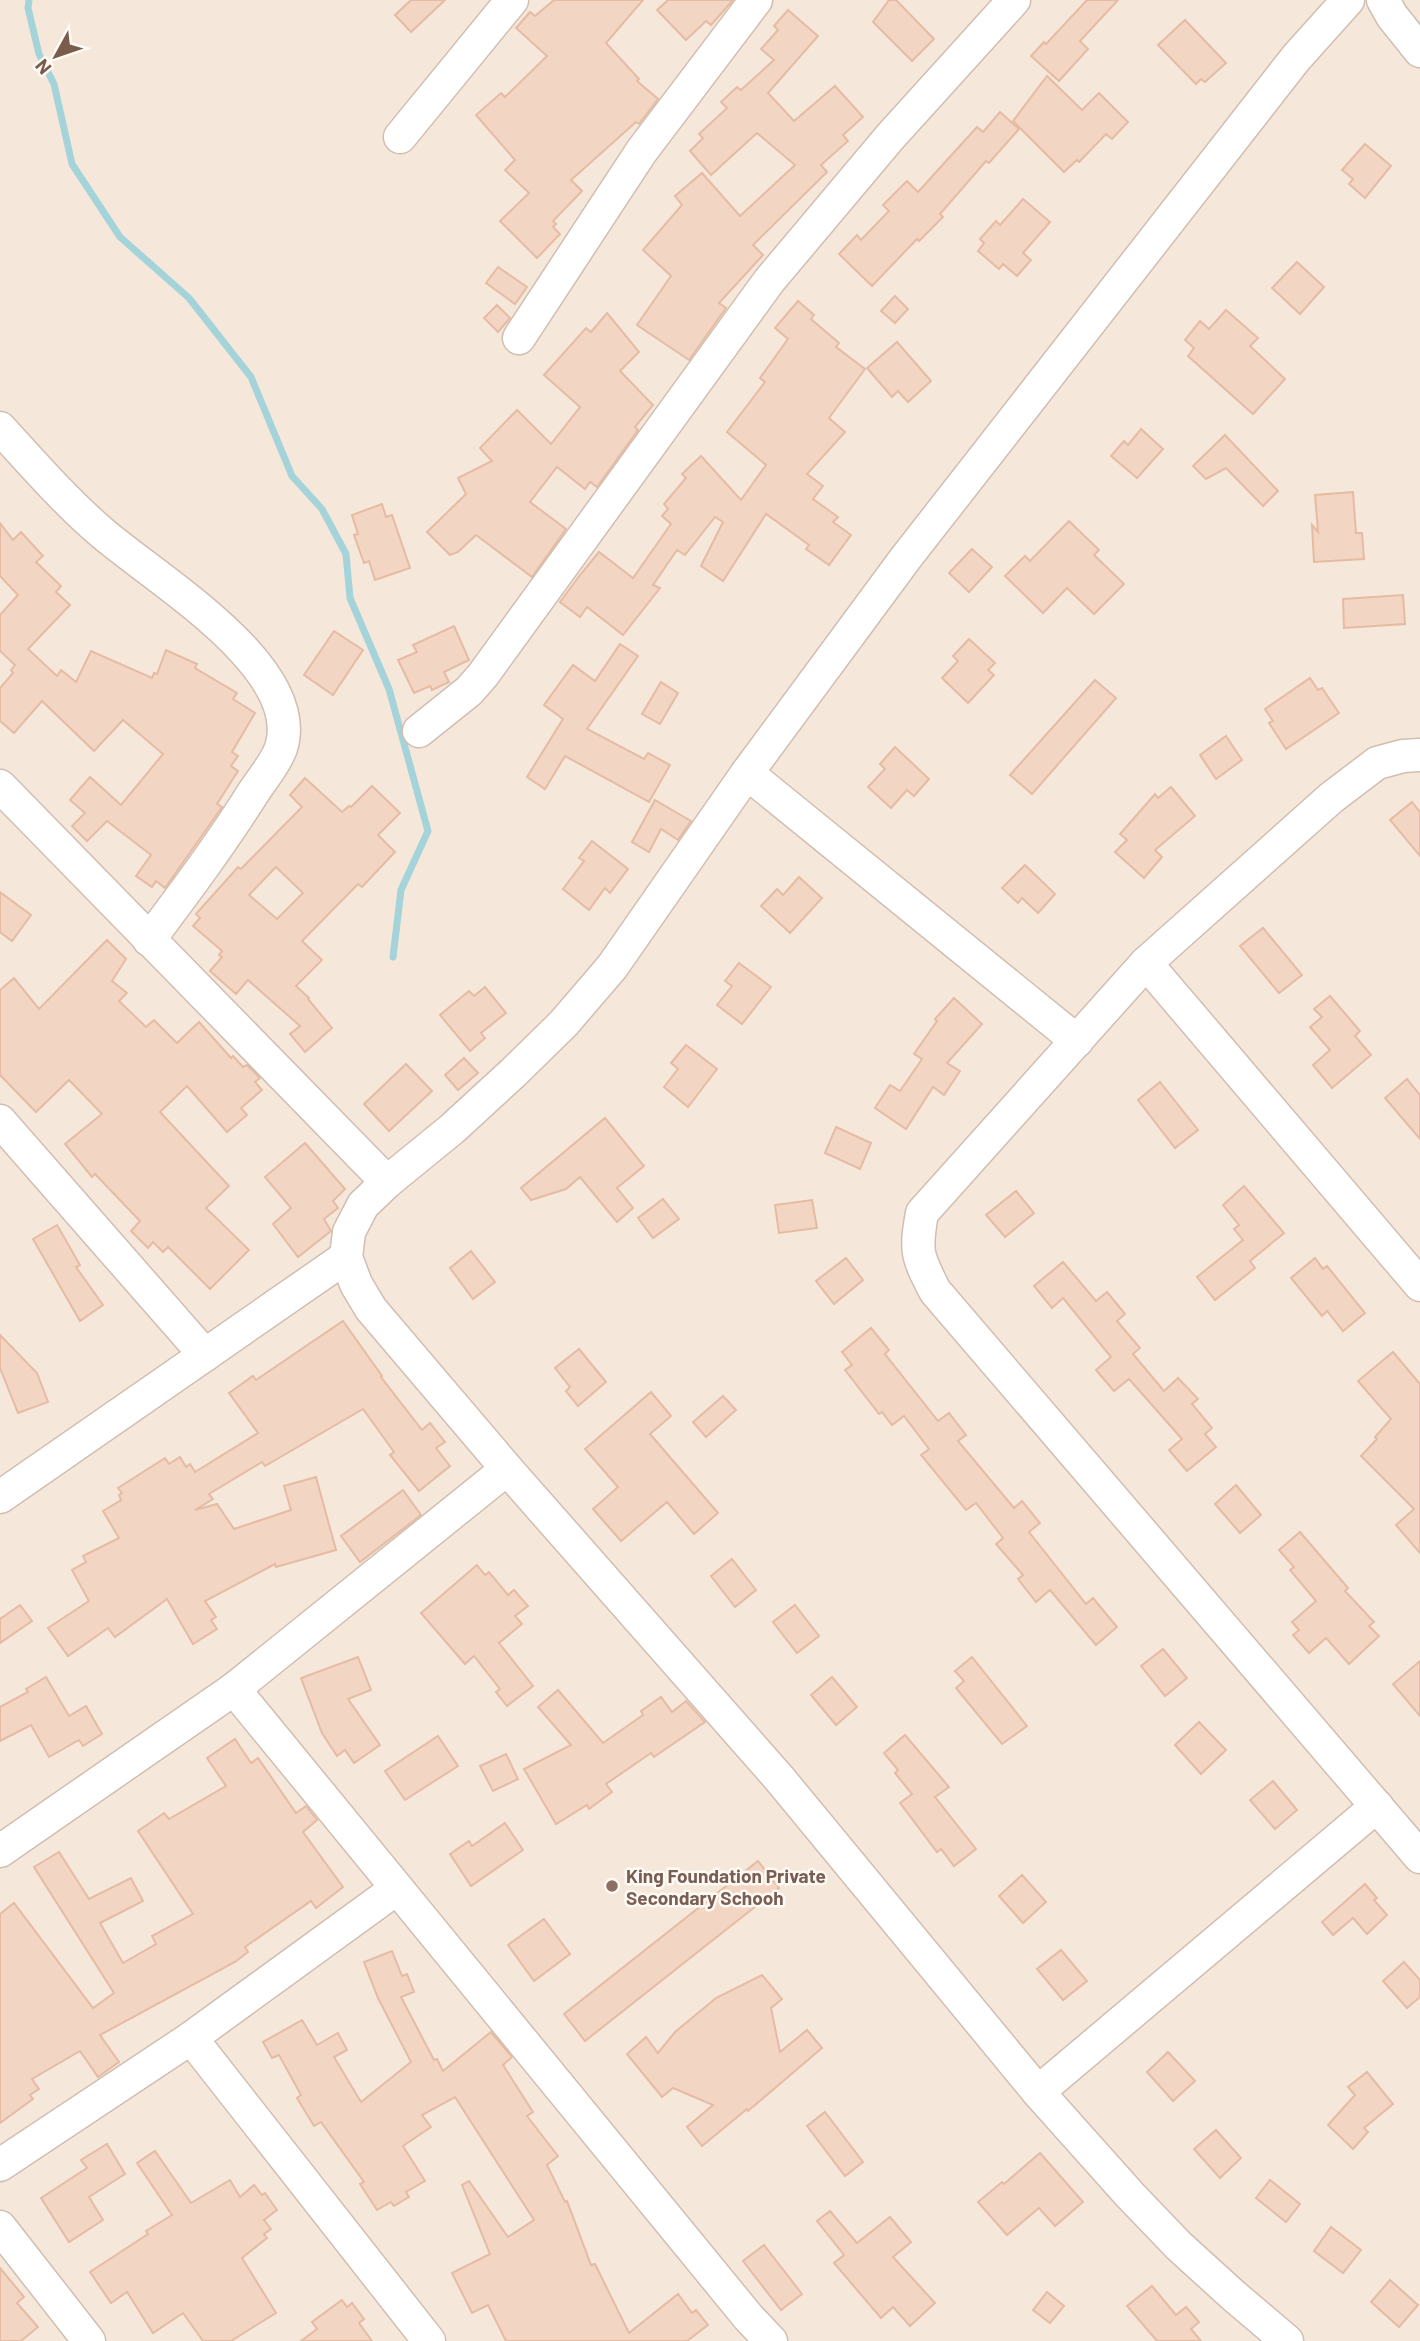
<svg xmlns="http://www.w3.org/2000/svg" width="1420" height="2341" font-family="Barlow,sans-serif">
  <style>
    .residential { fill: #f5e8da }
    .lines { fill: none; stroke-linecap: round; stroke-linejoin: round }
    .stream { stroke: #a5d3da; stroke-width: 7 }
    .building { fill: #f3d5c3; stroke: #e6bba3; stroke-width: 2; fill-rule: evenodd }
    .minor-casing { stroke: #d1beb0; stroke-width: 35 }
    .minor { stroke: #fff; stroke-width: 32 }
    .education-dot { fill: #8d6e63; stroke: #fffaf3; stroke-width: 2.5 }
    .labels { text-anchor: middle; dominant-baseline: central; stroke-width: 5; stroke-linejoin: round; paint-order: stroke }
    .education-label { font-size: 19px; font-weight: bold; fill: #785e54; stroke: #fffaf3; text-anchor: start }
  </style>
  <rect width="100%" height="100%" fill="#fdf6ec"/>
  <!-- residential -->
  <rect class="residential" x="0" y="0" width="1420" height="2341"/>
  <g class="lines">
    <!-- stream -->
    <path class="stream" d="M29,0L28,8L39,54L54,84L72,164L120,237L189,298L251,377L292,476L322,509L346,554L350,598L389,689L428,831L401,890L393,957"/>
  </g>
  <!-- building -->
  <g class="building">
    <path d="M411,0H445L411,32L395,15Z"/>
    <path d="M554,0H643L606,43L639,79L637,81L658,99L639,124L636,122L571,180L582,191L553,221L556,224L553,227L560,234L537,258L500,221L529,193L505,170L515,160L476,115L501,93L505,97L547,56L516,28L530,12L535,16Z"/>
    <path d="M668,0H733L711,25L706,21L686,40L657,10Z"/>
    <path d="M889,0H896L934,39L912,61L873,22Z"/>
    <path d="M1087,0H1118L1080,41L1088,49L1059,81L1031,56L1044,42L1046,44Z"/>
    <path d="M788,10L818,36L768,93L794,121L835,86L863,117L843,135L848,141L821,165L827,172L753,245L763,255L719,303L726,308L689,360L637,325L671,276L643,250L682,205L675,196L702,173L740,216L795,165L757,133L711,175L690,151L703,138L699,134L727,108L721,102L737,87L741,90L774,60L761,49L778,30L774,26Z"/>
    <path d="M1185,20L1226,63L1205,82L1201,79L1196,84L1158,45Z"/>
    <path d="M1047,76L1082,110L1099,93L1128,122L1112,139L1106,134L1079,162L1077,160L1064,172L1013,121Z"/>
    <path d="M1000,112L1019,129L989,163L986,161L940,214L943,217L919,241L917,239L872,286L839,254L857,235L861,240L889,211L883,205L907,181L918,192L977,127L983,132Z"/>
    <path d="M1365,144L1391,166L1365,198L1349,184L1353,179L1342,170Z"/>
    <path d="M1023,199L1050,222L1023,253L1031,260L1017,276L1003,264L999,269L978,251L984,243L980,239L996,221L1000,225Z"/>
    <path d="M1297,262L1324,287L1300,314L1272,288Z"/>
    <path d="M498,267L527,287L515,304L486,283Z"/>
    <path d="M895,296L908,309L895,323L881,311Z"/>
    <path d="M798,301L814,315L811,319L839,343L836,347L865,369L829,418L845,432L807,474L823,486L813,499L838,517L833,522L851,535L829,565L806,549L809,545L766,514L723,581L701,566L723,522L715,517L685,555L677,550L653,585L660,588L623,635L587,607L580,617L560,602L580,575L599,552L633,578L671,524L662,516L668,509L664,504L686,478L682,474L701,456L741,500L766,465L727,432L765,382L760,378L788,339L775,328Z"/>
    <path d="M497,305L510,318L498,332L484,318Z"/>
    <path d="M1226,310L1258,338L1250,346L1285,379L1253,414L1188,356L1194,348L1185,340L1200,321L1209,329Z"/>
    <path d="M607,313L639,352L620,371L653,405L635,427L638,430L597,487L590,482L585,489L557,467L530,502L566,529L532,577L476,535L458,552L450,555L427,532L466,494L458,478L492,461L480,448L517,410L551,444L580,407L544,375L586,328L591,332Z"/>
    <path d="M897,342L931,381L908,402L898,391L892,397L867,368Z"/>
    <path d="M1141,429L1163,449L1137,478L1111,456L1124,441L1128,445Z"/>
    <path d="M1225,435L1278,491L1263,506L1226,468L1206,479L1193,466Z"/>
    <path d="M1353,492L1356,533H1362L1364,559L1314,562L1312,525L1318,532L1315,495Z"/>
    <path d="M382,504L386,517L392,515L410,568L375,580L369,561L364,563L354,535L358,534L352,515Z"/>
    <path d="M1069,521L1099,550L1094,555L1124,584L1094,614L1067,588L1043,613L1005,576L1025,556L1030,561Z"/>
    <path d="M0,523L13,540L21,532L43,556L36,562L61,586L56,592L70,605L28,649L57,676L61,670L76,682L91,651L152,678L154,673L157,674L166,650L197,664L195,668L237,693L233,699L255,713L232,752L238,756L231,766L238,771L217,804L222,807L165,888L156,881L152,887L136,876L151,855L107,821L87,841L72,826L85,813L70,800L90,777L121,805L163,754L123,720L94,751L42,701L14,733L0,721V688L13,673L11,670L15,665L0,651V615L18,595L0,576Z"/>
    <path d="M972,549L992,567L969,592L949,573Z"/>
    <path d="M1403,595L1405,624L1344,628L1343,599Z"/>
    <path d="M454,626L469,660L444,672L449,682L432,690L430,686L414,693L398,660L417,652L413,645Z"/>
    <path d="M334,631L363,650L333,695L304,675Z"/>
    <path d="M969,639L995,663L988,670L994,675L968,703L942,678L958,661L953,656Z"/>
    <path d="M620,644L638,656L587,729L644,759L648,753L670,765L649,802L565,756L545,789L527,777L563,719L544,705L573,665L595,681Z"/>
    <path d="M1310,678L1318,690L1322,688L1339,713L1286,749L1269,723L1273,721L1265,709Z"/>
    <path d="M1095,680L1116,698L1032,794L1010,775Z"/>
    <path d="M661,682L678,693L660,724L642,714Z"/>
    <path d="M1226,736L1242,760L1216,779L1200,755Z"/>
    <path d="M895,747L929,779L914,796L907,790L891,808L868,787L885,769L880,764Z"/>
    <path d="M305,778L342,812L349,806L351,807L372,786L400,813L378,835L395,852L362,887L358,884L302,941L322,960L296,986L309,998L308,999L332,1028L305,1052L290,1034L300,1026L248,980L236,994L210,971L222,957L219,955L222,951L193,926L200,918L196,914L238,867L241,869L302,807L290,795ZM276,867L303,893L277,919L249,895Z"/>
    <path d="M1171,787L1195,816L1155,850L1162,857L1144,878L1115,852L1127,840L1120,834L1155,794L1158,798Z"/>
    <path d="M655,800L691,821L678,840L661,829L649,852L632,842Z"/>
    <path d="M1412,802L1420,812V856L1390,820Z"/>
    <path d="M592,841L628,869L610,893L605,888L589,910L563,889L584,861L579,858Z"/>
    <path d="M1025,865L1055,894L1038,913L1022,898L1018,903L1002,888Z"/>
    <path d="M799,877L822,898L790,933L761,906L777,889L783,895Z"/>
    <path d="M0,892L31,915L12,941L0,932Z"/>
    <path d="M1263,928L1302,975L1279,993L1240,946Z"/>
    <path d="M107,940L126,959L112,981L127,993L119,1001L146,1027L154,1020L177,1043L199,1022L231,1058L233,1056L243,1067L247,1065L260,1078L255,1082L262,1090L241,1108L247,1115L227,1132L187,1086L160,1112L229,1186L206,1208L249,1250L210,1289L168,1247L163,1252L153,1242L148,1248L131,1231L140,1221L95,1174L92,1177L65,1144L102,1114L69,1080L36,1112L0,1075V990L14,978L39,1009Z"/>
    <path d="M739,963L771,987L742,1024L717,1005L732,986L725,981Z"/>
    <path d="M485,987L506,1013L481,1033L485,1038L470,1051L440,1015L469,991L474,996Z"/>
    <path d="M1330,996L1360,1031L1355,1036L1371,1055L1332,1088L1313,1065L1330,1050L1310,1027L1322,1017L1314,1009Z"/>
    <path d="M954,998L982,1024L947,1063L960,1071L944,1095L933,1087L906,1129L875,1108L890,1085L900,1091L922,1059L914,1054L937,1021L935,1019Z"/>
    <path d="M686,1045L717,1069L688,1107L664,1087L678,1069L671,1063Z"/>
    <path d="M464,1058L478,1073L458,1090L445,1075Z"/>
    <path d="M406,1064L432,1091L389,1131L364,1104Z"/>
    <path d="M1407,1079L1420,1095V1139L1385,1098Z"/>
    <path d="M1160,1082L1198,1130L1175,1148L1138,1100Z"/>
    <path d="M605,1118L644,1166L617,1188L633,1208L617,1222L580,1177L566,1189L531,1200L521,1188Z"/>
    <path d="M836,1127L871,1143L860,1169L825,1153Z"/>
    <path d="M305,1143L345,1189L333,1201L338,1208L324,1219L331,1231L298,1257L273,1224L291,1208L265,1177Z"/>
    <path d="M1244,1186L1284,1233L1250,1261L1255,1268L1215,1300L1197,1277L1243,1240L1234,1229L1239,1225L1223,1205Z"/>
    <path d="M1016,1191L1034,1213L1005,1237L986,1215Z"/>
    <path d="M663,1199L679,1219L653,1238L638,1218Z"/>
    <path d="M812,1200L817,1228L779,1233L775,1205Z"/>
    <path d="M57,1225L80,1265L76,1267L103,1305L80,1321L33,1239Z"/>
    <path d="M471,1251L495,1282L473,1299L450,1268Z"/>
    <path d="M846,1258L863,1280L834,1304L816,1281Z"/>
    <path d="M1315,1258L1323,1269L1327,1266L1365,1313L1343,1331L1327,1311L1322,1316L1291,1278Z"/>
    <path d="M1063,1262L1096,1301L1107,1292L1125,1314L1117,1321L1140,1348L1133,1354L1164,1391L1178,1378L1198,1399L1192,1404L1212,1428L1205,1434L1216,1447L1187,1471L1169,1450L1182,1439L1129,1379L1114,1391L1096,1370L1111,1357L1063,1298L1052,1308L1034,1286Z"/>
    <path d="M343,1321L382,1376L381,1377L422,1430L430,1423L445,1442L436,1448L450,1466L419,1491L390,1455L394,1452L363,1409L265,1466L262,1462L209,1494L213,1499L195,1510L217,1504L234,1529L291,1510L284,1486L316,1477L336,1550L276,1567L275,1564L205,1601L216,1617L211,1620L217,1629L193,1644L167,1599L115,1637L108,1628L68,1656L48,1628L89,1601L72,1570L86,1562L83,1556L119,1538L103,1511L121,1500L119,1495L122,1493L118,1488L165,1458L169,1464L180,1457L186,1467L190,1464L195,1472L258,1433L229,1393L253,1376L256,1380Z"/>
    <path d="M871,1328L889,1350L885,1354L938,1421L949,1413L966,1435L958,1441L1014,1508L1022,1501L1040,1523L1029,1532L1086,1604L1093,1598L1117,1627L1096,1645L1050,1590L1036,1602L1018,1579L1023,1575L996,1544L1003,1538L976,1503L966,1510L921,1455L929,1449L904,1416L892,1425L882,1412L879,1414L845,1370L852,1365L842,1352Z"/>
    <path d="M0,1335L37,1373L48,1402L18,1413L0,1368Z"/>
    <path d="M579,1349L606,1382L578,1406L566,1391L570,1387L555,1368Z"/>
    <path d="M1393,1352L1420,1384V1553L1396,1525L1414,1509L1361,1456L1377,1439L1375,1437L1391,1419L1358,1381Z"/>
    <path d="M651,1392L671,1416L650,1434L718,1513L694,1534L667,1502L621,1541L593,1509L618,1487L585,1449Z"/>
    <path d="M723,1396L736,1410L706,1437L693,1422Z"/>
    <path d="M1236,1485L1261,1515L1240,1533L1215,1504Z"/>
    <path d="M403,1490L421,1515L360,1562L341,1536Z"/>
    <path d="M1300,1532L1348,1588L1345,1591L1374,1622L1369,1626L1379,1636L1349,1664L1326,1638L1309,1653L1293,1635L1299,1630L1292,1622L1316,1601L1290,1570L1294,1567L1279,1550Z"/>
    <path d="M732,1559L756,1590L735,1607L711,1576Z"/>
    <path d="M477,1565L485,1575L489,1572L508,1595L514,1590L528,1606L515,1616L522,1624L499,1643L533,1686L507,1706L496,1692L500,1689L474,1656L465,1664L421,1613Z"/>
    <path d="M20,1605L32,1621L0,1643V1619Z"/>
    <path d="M795,1605L819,1636L797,1653L773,1622Z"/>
    <path d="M1163,1649L1187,1678L1165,1696L1141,1666Z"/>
    <path d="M358,1657L371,1690L348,1699L380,1745L354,1763L345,1750L337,1756L322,1733L301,1678Z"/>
    <path d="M972,1657L1027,1726L1002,1744L956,1688L964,1681L955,1671Z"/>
    <path d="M1420,1661V1716L1393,1684Z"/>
    <path d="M46,1677L69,1716L86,1706L102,1734L83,1746L79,1740L49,1757L31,1725L0,1741V1707L28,1692L26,1689Z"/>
    <path d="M832,1677L857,1707L836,1725L811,1695Z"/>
    <path d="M558,1690L603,1743L643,1715L641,1711L661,1697L672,1712L686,1701L705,1722L654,1757L651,1753L606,1784L612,1792L589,1809L587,1805L556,1824L524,1769L571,1745L538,1707Z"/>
    <path d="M1199,1722L1226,1750L1201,1774L1175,1745Z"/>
    <path d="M905,1735L949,1787L935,1797L976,1849L954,1866L941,1849L937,1852L900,1803L912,1794L895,1773L898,1770L884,1753Z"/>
    <path d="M438,1736L458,1766L405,1800L385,1771Z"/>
    <path d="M235,1739L251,1763L258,1758L296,1813L306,1806L317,1820L303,1832L343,1887L316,1908L311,1901L245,1947L248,1952L235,1962L100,2035L119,2062L98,2077L80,2051L32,2079L39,2089L30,2095L33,2099L0,2123V1914L14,1903L93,2008L114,1993L34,1867L59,1852L89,1899L131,1878L143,1901L100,1923L123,1963L156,1944L152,1936L193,1914L138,1831L164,1813L169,1819L226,1786L207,1758Z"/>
    <path d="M506,1754L518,1779L493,1791L480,1766Z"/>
    <path d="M1273,1781L1297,1810L1275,1829L1250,1800Z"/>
    <path d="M505,1823L523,1850L471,1886L450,1854L469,1841L472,1846Z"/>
    <path d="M758,1861L779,1888L585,2041L564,2014Z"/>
    <path d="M1022,1875L1046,1902L1023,1923L999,1896Z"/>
    <path d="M1365,1884L1377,1898L1374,1900L1387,1915L1367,1934L1353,1918L1333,1935L1322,1922Z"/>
    <path d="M544,1919L570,1954L534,1981L508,1945Z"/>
    <path d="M1061,1950L1087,1981L1063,2000L1037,1969Z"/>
    <path d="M392,1951L402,1976L407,1974L414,1992L401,1997L434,2060L437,2059L443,2071L491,2032L512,2057L503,2065L533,2112L527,2116L558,2156L547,2165L565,2202L567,2201L591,2265L595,2264L629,2333L678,2294L692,2313L696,2310L708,2325L687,2341H506L488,2305L472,2313L452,2273L490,2254L462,2185L469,2181L508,2237L534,2220L455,2097L422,2115L431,2127L403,2146L425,2181L406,2192L409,2197L394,2206L391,2202L377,2210L360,2184L364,2182L321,2122L314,2126L297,2098L301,2095L279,2055L272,2058L263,2042L302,2020L317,2045L338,2033L347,2050L334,2057L361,2102L411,2062L378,1998L364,1962Z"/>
    <path d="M1404,1962L1420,1980V1997L1407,2008L1383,1981Z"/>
    <path d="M762,1975L782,1999L771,2008L780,2052L807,2030L822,2048L748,2111L747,2109L702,2146L687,2127L713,2105L673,2088L662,2097L627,2054L646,2037L658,2053L675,2032L716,1998Z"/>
    <path d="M1168,2052L1195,2081L1173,2101L1147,2072Z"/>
    <path d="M1367,2072L1393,2104L1364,2128L1368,2132L1353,2149L1328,2125L1355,2095L1348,2087Z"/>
    <path d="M825,2112L863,2162L845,2176L807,2126Z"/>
    <path d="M1216,2130L1241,2158L1220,2178L1194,2149Z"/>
    <path d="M107,2144L125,2174L89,2197L103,2220L69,2242L41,2198L87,2168L81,2160Z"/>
    <path d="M155,2151L191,2203L230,2180L240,2197L254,2185L262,2195L265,2193L277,2210L264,2220L271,2229L264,2234L267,2238L242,2258L276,2313L231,2341H203L183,2313L153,2333L127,2292L111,2303L90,2272L148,2234L146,2231L172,2215L137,2163Z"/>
    <path d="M1040,2153L1083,2202L1055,2226L1039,2208L1007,2235L978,2202L1002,2182L1004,2184Z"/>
    <path d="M1270,2180L1300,2204L1286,2222L1256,2198Z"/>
    <path d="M830,2211L857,2243L890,2217L911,2242L893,2257L935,2303L910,2326L893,2307L881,2318L834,2263L844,2255L817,2221Z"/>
    <path d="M1331,2227L1361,2250L1343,2273L1314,2251Z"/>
    <path d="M764,2245L802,2294L781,2310L743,2261Z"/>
    <path d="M0,2268L24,2297L17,2303L38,2327L21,2341H0Z"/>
    <path d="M1390,2280L1418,2305L1399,2327L1371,2302Z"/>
    <path d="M1152,2286L1176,2315L1186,2307L1199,2322L1191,2329L1201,2341H1157L1127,2306Z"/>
    <path d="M1047,2292L1064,2306L1050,2323L1033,2310Z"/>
    <path d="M342,2300L347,2307L352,2303L364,2319L359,2323L372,2341H301L317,2329L312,2322Z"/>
  </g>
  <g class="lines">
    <!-- minor casing -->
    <g class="minor-casing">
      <g id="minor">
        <path d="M1383,0L1392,16L1420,51"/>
        <path d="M400,137L512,0"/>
        <path d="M519,338L641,152L756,0"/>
        <path d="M0,428C32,463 64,500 100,531C152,577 307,667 281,748C276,763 262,779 253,793C221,844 185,892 149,940"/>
        <path d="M419,731L469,691L483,675L769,281L890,137L1014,0"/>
        <path d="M1420,755L1403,756L1377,763L1331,798L1146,963L922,1213C915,1252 917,1256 935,1291L1420,1857"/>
        <path d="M747,773L1077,1041"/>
        <path d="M0,786L387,1182"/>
        <path d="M1146,963L1420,1285"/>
        <path d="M0,1121L205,1355"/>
        <path d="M0,1497L346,1257"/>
        <path d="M234,1689L749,2318L771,2341"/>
        <path d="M0,1851L234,1689L507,1469"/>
        <path d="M191,2038L429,2341"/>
        <path d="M1038,2092L1377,1806"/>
        <path d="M0,2165L191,2038L396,1889"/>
        <path d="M0,2227L89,2341"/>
        <path d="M1287,2341L1234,2296L1179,2246L1130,2195L1038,2092L779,1778L507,1469L371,1309L356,1284L346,1257L349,1232L363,1205L387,1182L452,1129L514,1072L564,1023L612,967L747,773L905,559L1296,58L1348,0"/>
      </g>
    </g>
    <!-- minor -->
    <use href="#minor" class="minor"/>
  </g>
  <!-- markers -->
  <circle class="education-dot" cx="612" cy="1886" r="7"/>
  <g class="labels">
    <!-- education labels -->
    <g class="education-label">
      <text x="626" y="1875">King Foundation Private<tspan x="626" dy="22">Secondary Schooh</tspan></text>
    </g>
  </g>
  <!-- north arrow -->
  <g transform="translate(56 56) rotate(230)" stroke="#fffaf3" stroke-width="5" paint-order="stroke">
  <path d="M0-5L12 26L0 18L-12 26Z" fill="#7a5c4d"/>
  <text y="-10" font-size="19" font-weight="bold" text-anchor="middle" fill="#7a5c4d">N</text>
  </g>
</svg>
